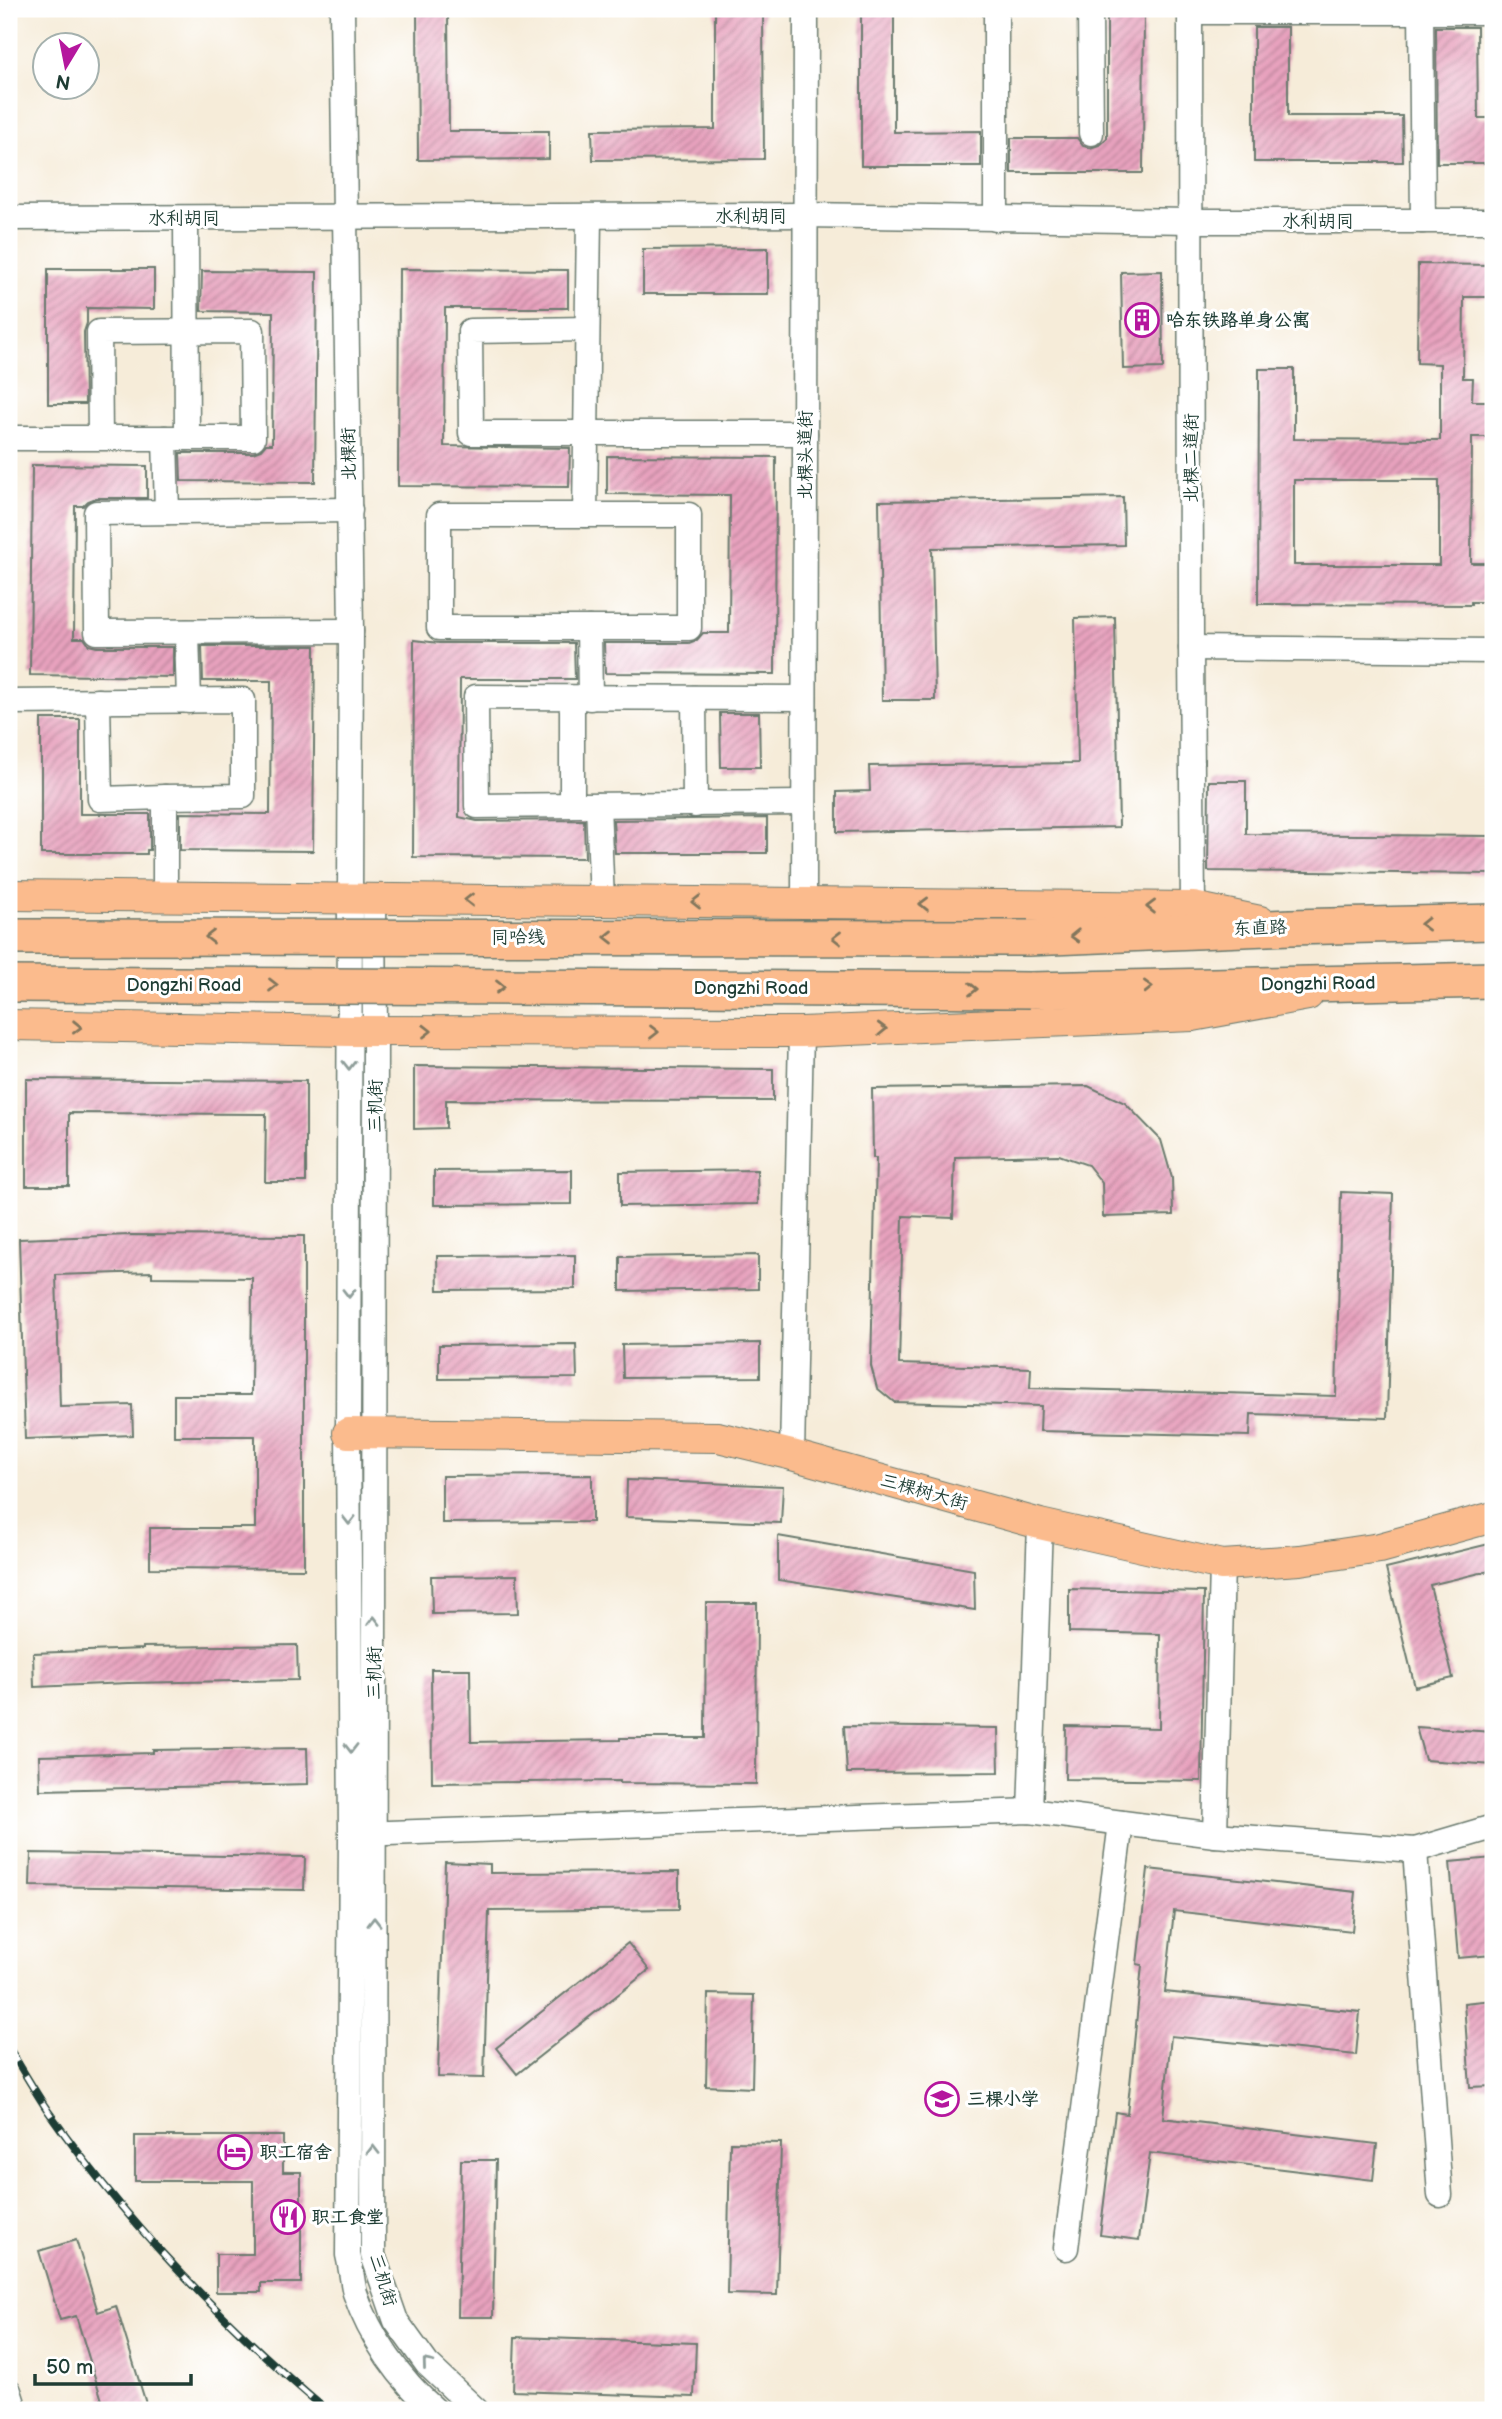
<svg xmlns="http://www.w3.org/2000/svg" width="1502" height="2419" font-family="'Balsamiq Sans','LXGW WenKai TC',sans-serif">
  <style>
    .building { fill: url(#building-hatch); fill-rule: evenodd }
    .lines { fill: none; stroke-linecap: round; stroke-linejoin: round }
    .minor-casing { stroke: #6a7a6e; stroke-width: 27 }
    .major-casing { stroke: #6a7a6e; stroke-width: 32 }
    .highway-casing { stroke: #6a7a6e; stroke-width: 38 }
    .minor { stroke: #fff; stroke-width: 24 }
    .major { stroke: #fbbb8d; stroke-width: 30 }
    .highway { stroke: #fbbb8d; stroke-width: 35 }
    .rail-casing { stroke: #1f3d34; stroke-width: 8 }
    .rail { stroke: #fff; stroke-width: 5; stroke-dasharray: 16; stroke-linecap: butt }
    .highway-bridge-casing { stroke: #6a7a6e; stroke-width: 38; stroke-linecap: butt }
    .highway-bridge { stroke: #fbbb8d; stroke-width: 35 }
    .oneway { stroke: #82765c }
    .oneway2 { stroke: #8f9e9a }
    .labels { text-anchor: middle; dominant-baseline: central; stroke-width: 6; stroke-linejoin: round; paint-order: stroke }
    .street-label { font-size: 18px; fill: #1f3d34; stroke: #fff }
    .poi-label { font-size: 18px; font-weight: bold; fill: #1f3d34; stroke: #fff; text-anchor: start }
  </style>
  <defs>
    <pattern id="building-hatch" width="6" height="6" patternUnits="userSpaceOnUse" patternTransform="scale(1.75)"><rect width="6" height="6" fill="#e8a2be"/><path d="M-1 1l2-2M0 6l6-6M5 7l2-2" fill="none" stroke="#bb859b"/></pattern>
  </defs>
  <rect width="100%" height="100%" fill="#fff"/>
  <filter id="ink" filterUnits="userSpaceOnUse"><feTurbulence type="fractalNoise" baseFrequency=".0143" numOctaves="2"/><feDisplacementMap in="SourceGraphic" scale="14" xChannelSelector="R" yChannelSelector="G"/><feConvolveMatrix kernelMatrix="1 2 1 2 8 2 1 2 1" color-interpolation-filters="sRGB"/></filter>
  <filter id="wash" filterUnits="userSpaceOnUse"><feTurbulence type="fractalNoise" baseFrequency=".00686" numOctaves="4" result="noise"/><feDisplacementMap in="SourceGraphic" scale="28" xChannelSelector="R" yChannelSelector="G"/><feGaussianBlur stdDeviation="1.57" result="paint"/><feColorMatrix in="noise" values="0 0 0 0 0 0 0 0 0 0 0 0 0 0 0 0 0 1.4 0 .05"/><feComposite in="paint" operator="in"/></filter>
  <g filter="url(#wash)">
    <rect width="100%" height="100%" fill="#f6ecd9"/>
    <g id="blocks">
      <!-- building -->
      <g class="building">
        <path d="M417,9H448L449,131H549V159L418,160Z"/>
        <path d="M715,9H763L764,159L593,160L592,130L715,129Z"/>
        <path d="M1107,9H1144L1143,173H1011V138H1077L1083,146L1090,148L1099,145L1107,138Z"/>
        <path d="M894,10V132L981,131V166H861V11Z"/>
        <path d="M1254,27H1288V116H1402L1403,162H1254Z"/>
        <path d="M1436,27H1477L1478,118H1493V163H1437Z"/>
        <path d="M768,248V294H643V249Z"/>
        <path d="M1418,264L1493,265V297H1464L1463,378H1473L1472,401H1493V437H1472L1471,563H1493V602H1471V605L1258,604L1259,369H1294V439L1440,440V364L1417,363ZM1294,480H1439V565H1294Z"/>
        <path d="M48,269H154V309L87,308V323L84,332L85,404H48Z"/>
        <path d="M399,269L568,270V308H445L444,446L570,448L569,487L398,486Z"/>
        <path d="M202,271L317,272L315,482L181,481L180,453H253L261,450L266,444H272L273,312L201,311Z"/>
        <path d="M1162,271L1163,368L1123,369L1121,272Z"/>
        <path d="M607,456L776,457L775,674L605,673L604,643H689L697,640L703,633H729L730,495L607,494Z"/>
        <path d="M32,465L147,466V498H96L88,501L83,506H75L74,638H84L89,645L97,647H173V677L30,675Z"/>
        <path d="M1123,497L1124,545L932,548L935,700H882L879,501Z"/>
        <path d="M1115,617L1119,827L837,832V792L870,791L869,766L1078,763L1075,618Z"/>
        <path d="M414,640L439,643H574L575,679H460L459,817L477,821L584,820L585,858L413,857Z"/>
        <path d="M202,646H315L313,851L180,850V813L270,814L271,681H203Z"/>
        <path d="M720,713H759L760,767H721Z"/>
        <path d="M41,719H80V814H150V850H147V854H41Z"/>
        <path d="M1209,781H1246V834L1493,836V874L1208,871Z"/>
        <path d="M767,818V853H615L613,820Z"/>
        <path d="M414,1066L773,1069V1101L446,1100V1128L414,1129Z"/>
        <path d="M26,1079L306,1081V1182H265L266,1114L69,1113V1186H26Z"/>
        <path d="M1088,1086L1125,1103L1161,1140L1172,1178L1173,1215L1103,1217L1102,1183L1088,1165L1059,1155L955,1157L953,1218L903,1216L899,1364L1031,1368L1030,1388L1336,1396L1341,1192L1393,1194L1387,1418L1251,1414L1250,1436L1040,1431L1041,1406L894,1402L877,1388L871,1366L876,1158H873L872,1089Z"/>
        <path d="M572,1170V1204L434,1205V1171Z"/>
        <path d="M757,1170L758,1204L620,1206V1172Z"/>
        <path d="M131,1235L304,1236V1569L150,1568V1528H255V1436H174V1395H251L252,1278L152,1277V1272L56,1275L60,1407L132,1405L133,1435L25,1439L19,1239Z"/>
        <path d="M575,1255V1289L438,1290L437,1256Z"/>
        <path d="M758,1255V1289L620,1291V1257Z"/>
        <path d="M760,1343V1377L623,1378L622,1345Z"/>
        <path d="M576,1344L577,1378L439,1379V1345Z"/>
        <path d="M592,1475V1522L442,1523V1476Z"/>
        <path d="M627,1480L783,1486L781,1523L626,1517Z"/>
        <path d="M778,1536L974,1570L975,1610L778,1580Z"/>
        <path d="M1493,1543V1570L1430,1585L1453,1678L1415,1687L1386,1569Z"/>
        <path d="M517,1575L518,1613L432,1614L431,1576Z"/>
        <path d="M1069,1589L1204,1592L1201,1781L1065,1779L1066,1726L1159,1728L1160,1634L1069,1632Z"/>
        <path d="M706,1603H757L756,1784L620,1783V1781L432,1783L431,1669H470L471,1742L620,1740V1738H705Z"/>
        <path d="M297,1645L298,1680L128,1683L34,1687L33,1653L143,1649V1647Z"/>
        <path d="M844,1726L998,1728L999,1772L847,1773Z"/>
        <path d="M1416,1727L1493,1732V1765L1425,1760Z"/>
        <path d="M307,1748L308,1784L40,1790L39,1756L153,1753V1750Z"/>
        <path d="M31,1853L305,1857L304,1890L30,1886Z"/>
        <path d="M1493,1858V1897H1487L1492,1955L1458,1958L1450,1862Z"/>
        <path d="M445,1862L490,1864V1873L679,1872V1909L489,1911L484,2078L438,2077Z"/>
        <path d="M1148,1869L1356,1892L1352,1931L1174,1911L1165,1992L1360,2012L1356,2055L1171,2036L1163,2118L1377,2144L1373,2180L1150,2153L1139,2240L1100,2235L1115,2112L1127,2114L1142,1965L1137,1964Z"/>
        <path d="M628,1943L649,1970L517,2074L496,2048Z"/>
        <path d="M708,1994L754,1995L752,2088L706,2086Z"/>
        <path d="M1493,2000V2086L1470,2087L1464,2003Z"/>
        <path d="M135,2136H283V2172H301V2283H261V2292H216V2254H253V2181H135Z"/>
        <path d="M730,2142L781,2143L777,2295L727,2294Z"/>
        <path d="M461,2160H496L493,2317H458Z"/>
        <path d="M76,2240L98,2312L116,2306L148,2410H105L76,2316L60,2320L39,2251Z"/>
        <path d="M515,2337L696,2343L694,2397L513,2391Z"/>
      </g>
    </g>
  </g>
  <g filter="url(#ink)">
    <use href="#blocks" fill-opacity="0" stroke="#6a7a6e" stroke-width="2"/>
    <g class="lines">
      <!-- minor casing -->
      <g class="minor-casing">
        <g id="minor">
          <path d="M342,9L351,631L348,1433L351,1835L348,2255C351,2267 352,2281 355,2293C370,2337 400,2380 435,2410"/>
          <path d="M996,9V219"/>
          <path d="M1090,9L1091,133"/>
          <path d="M1190,9L1191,648L1193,907"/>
          <path d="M1421,9L1423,221"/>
          <path d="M1190,12H1493"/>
          <path d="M9,218L805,215L1191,221H1493"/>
          <path d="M186,218L187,438"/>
          <path d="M587,329L470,331L471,433H805"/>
          <path d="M9,438H253L252,331L99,332L100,438"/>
          <path d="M165,438L167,512"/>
          <path d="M350,510L96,513L97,632L351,631"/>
          <rect x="439" y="515" width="250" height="113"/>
          <path d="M585,515L589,217"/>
          <path d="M589,628L590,698"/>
          <path d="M187,632L189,701"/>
          <path d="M1191,648L1493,651"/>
          <path d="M572,698V805"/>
          <path d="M694,698L695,805"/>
          <path d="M98,701L100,799L165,797"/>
          <path d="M9,702L243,700V796L165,797V897"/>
          <path d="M804,803L477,806L476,697L804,698"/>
          <path d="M598,805L602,901"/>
          <path d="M374,899L375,1031L373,2255L396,2321L427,2364L476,2410"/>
          <path d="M804,902L806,9"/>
          <path d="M792,1455L801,1032"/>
          <path d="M1030,1811L1040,1524"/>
          <path d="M359,1834L1030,1811L1215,1835L1415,1850L1493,1827"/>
          <path d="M1215,1835L1222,1565"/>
          <path d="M1415,1850L1440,2195"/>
          <path d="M1066,2248L1121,1823"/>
          <path d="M9,2391L15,2410"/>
        </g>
      </g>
      <!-- major casing -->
      <g class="major-casing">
        <g id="major">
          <path d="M9,895L1193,907L1260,921"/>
          <path d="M9,1025L350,1031L801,1032L1193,1016L1308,995"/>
          <path d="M348,1433L718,1437L792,1455L1040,1524L1222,1565L1300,1560L1380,1548L1493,1517"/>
        </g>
      </g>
      <!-- highway casing -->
      <g class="highway-casing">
        <g id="highway">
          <path d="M1028,938L1291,927L1493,922"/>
          <path d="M1030,990L1493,980"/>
        </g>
      </g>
      <!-- minor -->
      <use href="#minor" class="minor"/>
      <!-- major -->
      <use href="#major" class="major"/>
      <!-- highway -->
      <use href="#highway" class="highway"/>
      <!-- rail casing -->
      <g class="rail-casing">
        <path id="rail" d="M9,2048C22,2069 34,2090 48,2111C126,2222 222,2322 326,2410"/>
      </g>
      <!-- rail -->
      <use href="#rail" class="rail"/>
      <!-- highway-bridge casing -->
      <g class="highway-bridge-casing">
        <g id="highway-bridge">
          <path d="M9,937L1028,938"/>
          <path d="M9,984L1030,990"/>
        </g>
      </g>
      <!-- highway-bridge -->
      <use href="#highway-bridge" class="highway-bridge"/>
    </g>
    <!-- one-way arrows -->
    <defs><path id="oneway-chevron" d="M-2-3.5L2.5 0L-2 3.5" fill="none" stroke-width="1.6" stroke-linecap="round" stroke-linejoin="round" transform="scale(1.75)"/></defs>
    <g class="oneway">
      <use href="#oneway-chevron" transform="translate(469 900) rotate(-180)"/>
      <use href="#oneway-chevron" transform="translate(696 902) rotate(-180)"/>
      <use href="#oneway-chevron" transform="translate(924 904) rotate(-179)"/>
      <use href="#oneway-chevron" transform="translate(1151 907) rotate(-179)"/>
      <use href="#oneway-chevron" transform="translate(1425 924) rotate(179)"/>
      <use href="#oneway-chevron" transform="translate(1075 936) rotate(178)"/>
      <use href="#oneway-chevron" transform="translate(210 937) rotate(-180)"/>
      <use href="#oneway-chevron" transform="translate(609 937) rotate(-180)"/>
      <use href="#oneway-chevron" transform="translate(837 938) rotate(-180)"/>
      <use href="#oneway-chevron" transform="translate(273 985)"/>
      <use href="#oneway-chevron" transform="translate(500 987)"/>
      <use href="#oneway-chevron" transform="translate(1148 987) rotate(-1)"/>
      <use href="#oneway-chevron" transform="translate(973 989)"/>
      <use href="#oneway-chevron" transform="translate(77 1027) rotate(1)"/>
      <use href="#oneway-chevron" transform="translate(882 1029) rotate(-2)"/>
      <use href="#oneway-chevron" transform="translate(427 1031)"/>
      <use href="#oneway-chevron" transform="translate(654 1032)"/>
    </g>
    <g class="oneway2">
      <use href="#oneway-chevron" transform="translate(349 1065) rotate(90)"/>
      <use href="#oneway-chevron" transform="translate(349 1293) rotate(90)"/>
      <use href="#oneway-chevron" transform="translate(349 1520) rotate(90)"/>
      <use href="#oneway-chevron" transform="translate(374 1621) rotate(-90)"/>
      <use href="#oneway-chevron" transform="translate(351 1748) rotate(90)"/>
      <use href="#oneway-chevron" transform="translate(374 1922) rotate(-90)"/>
      <use href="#oneway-chevron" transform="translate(373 2150) rotate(-90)"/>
      <use href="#oneway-chevron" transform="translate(427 2363) rotate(-130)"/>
    </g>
  </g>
  <!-- icons -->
  <defs>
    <g id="building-ring" transform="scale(1.75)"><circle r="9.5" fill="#fff" stroke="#b5179e" stroke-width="1.5"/><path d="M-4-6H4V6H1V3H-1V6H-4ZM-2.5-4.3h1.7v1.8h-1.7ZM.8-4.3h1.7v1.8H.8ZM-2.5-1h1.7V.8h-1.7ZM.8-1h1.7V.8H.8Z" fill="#b5179e"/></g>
    <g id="school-ring" transform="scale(1.75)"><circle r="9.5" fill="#fff" stroke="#b5179e" stroke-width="1.5"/><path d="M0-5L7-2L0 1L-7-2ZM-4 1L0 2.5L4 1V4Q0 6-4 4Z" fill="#b5179e"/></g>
    <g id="hotel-ring" transform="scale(1.75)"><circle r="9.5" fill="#fff" stroke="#b5179e" stroke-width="1.5"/><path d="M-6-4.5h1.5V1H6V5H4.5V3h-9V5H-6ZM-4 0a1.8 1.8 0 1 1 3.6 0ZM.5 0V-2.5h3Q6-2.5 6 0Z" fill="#b5179e"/></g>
    <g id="restaurant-ring" transform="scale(1.75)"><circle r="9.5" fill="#fff" stroke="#b5179e" stroke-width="1.5"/><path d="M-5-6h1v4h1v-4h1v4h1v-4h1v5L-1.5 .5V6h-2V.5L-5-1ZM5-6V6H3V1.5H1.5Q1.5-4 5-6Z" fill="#b5179e"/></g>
  </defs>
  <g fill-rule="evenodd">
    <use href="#building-ring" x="1142" y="320"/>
    <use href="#school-ring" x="942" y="2099"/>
    <use href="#hotel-ring" x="235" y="2152"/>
    <use href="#restaurant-ring" x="288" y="2217"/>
  </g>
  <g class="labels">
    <!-- street labels -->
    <g class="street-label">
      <text x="751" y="216">水利胡同</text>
      <text x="184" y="218">水利胡同</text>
      <text x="1318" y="221">水利胡同</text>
      <text transform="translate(349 454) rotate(-91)">北棵街</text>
      <text transform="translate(805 455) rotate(-90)">北棵头道街</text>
      <text transform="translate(1191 458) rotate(-90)">北棵二道街</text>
      <text transform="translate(1260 928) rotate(-2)">东直路</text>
      <text x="518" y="937">同哈线</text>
      <text transform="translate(1318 984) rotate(-1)">Dongzhi Road</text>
      <text x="184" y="985">Dongzhi Road</text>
      <text x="751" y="988">Dongzhi Road</text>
      <text transform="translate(375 1106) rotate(-90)">三机街</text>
      <text transform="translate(924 1492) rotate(16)">三棵树大街</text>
      <text transform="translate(374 1673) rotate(-90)">三机街</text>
      <text transform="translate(383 2280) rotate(73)">三机街</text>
    </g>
    <!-- poi labels -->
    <g class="poi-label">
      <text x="1166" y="320">哈东铁路单身公寓</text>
      <text x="967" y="2099">三棵小学</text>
      <text x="260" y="2152">职工宿舍</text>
      <text x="312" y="2217">职工食堂</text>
    </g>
  </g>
  <!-- margin -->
  <rect width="1502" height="2419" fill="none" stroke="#fff" stroke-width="35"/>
  <!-- north arrow -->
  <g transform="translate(66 66) rotate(190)"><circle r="33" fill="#ffffff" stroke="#a5b1ae" stroke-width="2"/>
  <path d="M0-5L12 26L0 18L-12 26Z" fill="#b5179e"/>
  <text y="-10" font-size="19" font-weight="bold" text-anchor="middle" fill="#1f3d34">N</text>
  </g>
  <!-- scale -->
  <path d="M35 2374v10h156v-10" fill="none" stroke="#1f3d34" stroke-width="3.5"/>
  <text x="46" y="2374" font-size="21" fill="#1f3d34" stroke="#ffffff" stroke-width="5" paint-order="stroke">50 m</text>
</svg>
